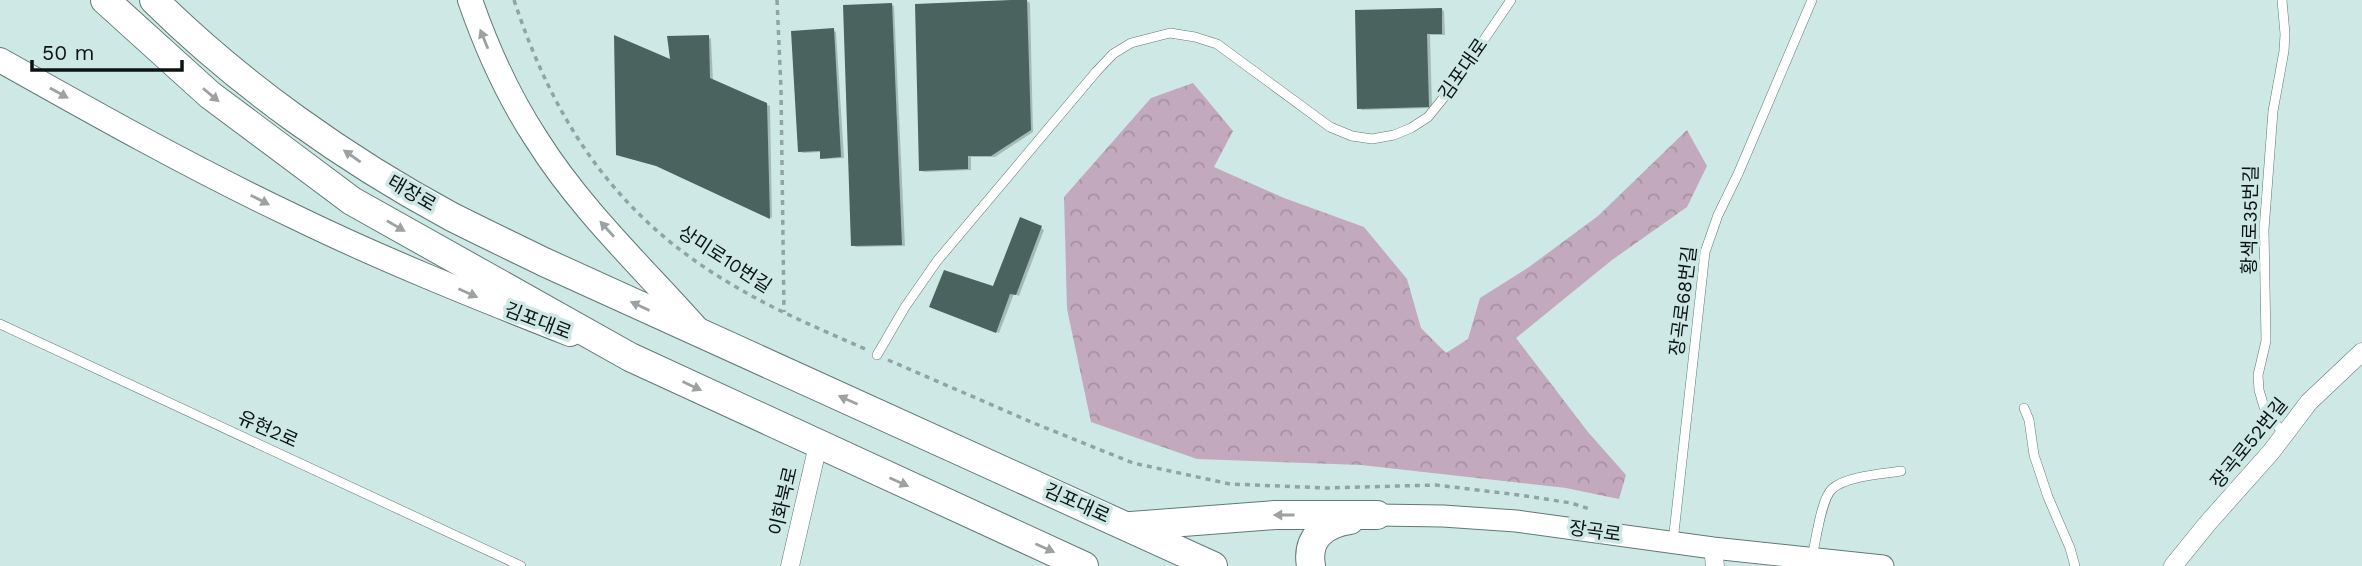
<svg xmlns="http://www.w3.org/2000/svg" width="2362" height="566" font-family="'Work Sans','Noto Sans KR',sans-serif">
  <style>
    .forest { fill: url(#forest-crowns) }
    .shadow { fill: #0003 }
    .building { fill: #4b635f }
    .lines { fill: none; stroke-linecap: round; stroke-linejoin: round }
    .service-casing { stroke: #617975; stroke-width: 10 }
    .minor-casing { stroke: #617975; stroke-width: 19 }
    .tertiary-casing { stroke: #617975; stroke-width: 23 }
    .secondary-casing { stroke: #617975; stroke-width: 26 }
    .primary-casing { stroke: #617975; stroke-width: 30 }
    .path { stroke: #90a5a2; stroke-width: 3.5; stroke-dasharray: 5 5; stroke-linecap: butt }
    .service { stroke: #fff; stroke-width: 9 }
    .minor { stroke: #fff; stroke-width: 18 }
    .tertiary { stroke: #fff; stroke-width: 21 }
    .secondary { stroke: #fff; stroke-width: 24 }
    .primary { stroke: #fff; stroke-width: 28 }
    .oneway { fill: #9da1a1 }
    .labels { text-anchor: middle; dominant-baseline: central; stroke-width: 7; stroke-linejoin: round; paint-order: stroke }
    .street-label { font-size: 19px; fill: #0b1413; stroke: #cee9e5 }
  </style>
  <defs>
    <pattern id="forest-crowns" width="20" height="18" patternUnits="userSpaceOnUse" patternTransform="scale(1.75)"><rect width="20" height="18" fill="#c3a9bd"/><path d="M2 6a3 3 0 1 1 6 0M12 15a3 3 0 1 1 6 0" fill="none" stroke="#a691a2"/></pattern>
  </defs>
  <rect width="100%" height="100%" fill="#cee9e5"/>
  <!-- forest -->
  <path class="forest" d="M1193,83L1233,131L1214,167L1284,198L1364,227L1407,279L1421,328L1446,353L1468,339L1480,298L1529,267L1598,216L1687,130L1707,166L1687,207L1612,260L1516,338L1588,432L1626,475L1619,499L1566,488L1361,465L1197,459L1091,422L1067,309L1064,197L1151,98Z"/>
  <!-- shadow -->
  <g class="shadow">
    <path d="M1027,1L1030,3L1033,132L995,157H971V170L924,172L920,170Z"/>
    <path d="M891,4L894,6L905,246L856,247L853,245Z"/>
    <path d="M1441,9L1444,11L1445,35H1430L1432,108L1362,110L1359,108Z"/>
    <path d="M833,30L836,32L844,158L825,159L822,158L821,152L803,153L800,151Z"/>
    <path d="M708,37L711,39L713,81L770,106L772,218L661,167L672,62Z"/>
    <path d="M1041,228L1044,230L1019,296L1014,294L999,333L935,308L994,289Z"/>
  </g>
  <!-- building -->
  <g class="building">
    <path d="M1011,0H1027L1031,130L991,156H968V169L919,171L915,4Z"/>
    <path d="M892,3L902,245L851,246L843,5Z"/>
    <path d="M1442,8V34H1427L1429,107L1357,109L1355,10Z"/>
    <path d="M834,28L841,157L820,159V151L798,152L791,31Z"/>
    <path d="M614,35L670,59L667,36L709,35L710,78L767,103L770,219L656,166L616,155Z"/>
    <path d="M1020,217L1042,226L1016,295L1010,294L996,333L929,307L944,270L993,286Z"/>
  </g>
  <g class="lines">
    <!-- service casing -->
    <g class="service-casing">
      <g id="service">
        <path d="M2282,0L2285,34L2284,51L2273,111L2264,230L2266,341L2258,375L2259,390L2264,407L2284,435"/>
        <path d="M0,324L521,566"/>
        <path d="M877,355L905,307L937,261L1096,72L1113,54L1131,43L1170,33L1195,37L1217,44L1330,127L1352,136L1372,139L1394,135L1411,128L1428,117L1449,91L1511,0"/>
        <path d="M2024,408L2029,420L2034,455L2048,497L2070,548L2075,566"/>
        <path d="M1673,542L1705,252L1718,215L1738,174L1812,0"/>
        <path d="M1812,557C1816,541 1821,499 1832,489C1846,476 1883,474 1901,471"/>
      </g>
    </g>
    <!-- minor casing -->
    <g class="minor-casing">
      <g id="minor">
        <path d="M1713,548L1715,566"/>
        <path d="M790,566L818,445"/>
        <path d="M2173,566L2207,524L2271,452L2309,402L2362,352"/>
      </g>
    </g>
    <!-- tertiary casing -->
    <g class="tertiary-casing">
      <path id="tertiary" d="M1377,515L1443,516L1516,521L1713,548L1883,566"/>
    </g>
    <!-- secondary casing -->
    <g class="secondary-casing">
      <g id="secondary">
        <path d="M470,0C487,49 508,96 537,140C581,210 644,269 699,331"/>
        <path d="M0,60C96,114 192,168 291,215C381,259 476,297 570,334"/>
      </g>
    </g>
    <!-- primary casing -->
    <g class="primary-casing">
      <g id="primary">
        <path d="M105,0L210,95L352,201L630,357L1084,566"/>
        <path d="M154,0C240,85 346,160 452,217C482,232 513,247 544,262L1213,566"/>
        <path d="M1131,526L1275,515H1377"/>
        <path d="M1311,566C1306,538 1324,524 1350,520"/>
      </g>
    </g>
    <!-- path -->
    <g class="path">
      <path d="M514,0C555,124 617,217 731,284C774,310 820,329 865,349"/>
      <path d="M777,0L781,89L784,312"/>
      <path d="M888,360L1036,424L1133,463L1230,484L1326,488L1436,485L1519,495L1571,503L1590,509"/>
    </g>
    <!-- service -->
    <use href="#service" class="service"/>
    <!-- minor -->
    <use href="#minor" class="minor"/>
    <!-- tertiary -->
    <use href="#tertiary" class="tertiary"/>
    <!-- secondary -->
    <use href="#secondary" class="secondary"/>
    <!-- primary -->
    <use href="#primary" class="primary"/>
  </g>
  <!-- one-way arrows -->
  <defs><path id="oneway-solid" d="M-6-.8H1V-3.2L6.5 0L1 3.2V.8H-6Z" transform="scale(1.75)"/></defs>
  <g class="oneway">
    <use href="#oneway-solid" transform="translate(484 39) rotate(-112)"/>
    <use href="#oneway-solid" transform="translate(59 93) rotate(29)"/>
    <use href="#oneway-solid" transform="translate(211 95) rotate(40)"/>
    <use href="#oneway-solid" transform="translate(352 156) rotate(-145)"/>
    <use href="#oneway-solid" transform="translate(260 200) rotate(27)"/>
    <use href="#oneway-solid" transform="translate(396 226) rotate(30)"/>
    <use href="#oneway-solid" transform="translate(607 229) rotate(-132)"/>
    <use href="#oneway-solid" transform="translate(468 293) rotate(24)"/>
    <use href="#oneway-solid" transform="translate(640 306) rotate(-155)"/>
    <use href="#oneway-solid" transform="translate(692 386) rotate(25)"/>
    <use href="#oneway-solid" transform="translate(848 400) rotate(-156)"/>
    <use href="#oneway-solid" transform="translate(899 482) rotate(24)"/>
    <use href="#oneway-solid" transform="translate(1284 515) rotate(180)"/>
    <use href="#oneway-solid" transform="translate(1045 548) rotate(24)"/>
  </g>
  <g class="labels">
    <!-- street labels -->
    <g class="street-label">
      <text transform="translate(1463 69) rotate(-55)">김포대로</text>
      <text transform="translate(412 193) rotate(30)">태장로</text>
      <text transform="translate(2250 220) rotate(-89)">황색로35번길</text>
      <text transform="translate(725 259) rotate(33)">상미로10번길</text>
      <text transform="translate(1683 301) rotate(-83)">장곡로68번길</text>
      <text transform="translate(538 321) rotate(21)">김포대로</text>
      <text transform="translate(268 429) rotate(24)">유현2로</text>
      <text transform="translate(2249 443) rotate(-51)">장곡로52번길</text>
      <text transform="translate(783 501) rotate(-77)">이화북로</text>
      <text transform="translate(1077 503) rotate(24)">김포대로</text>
      <text transform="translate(1595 531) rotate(8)">장곡로</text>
    </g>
  </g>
  <!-- scale -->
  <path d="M32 60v10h150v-10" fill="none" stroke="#0b1413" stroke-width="3.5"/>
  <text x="42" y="60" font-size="21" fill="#0b1413" stroke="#cee9e5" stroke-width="5" paint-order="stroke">50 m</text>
</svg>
